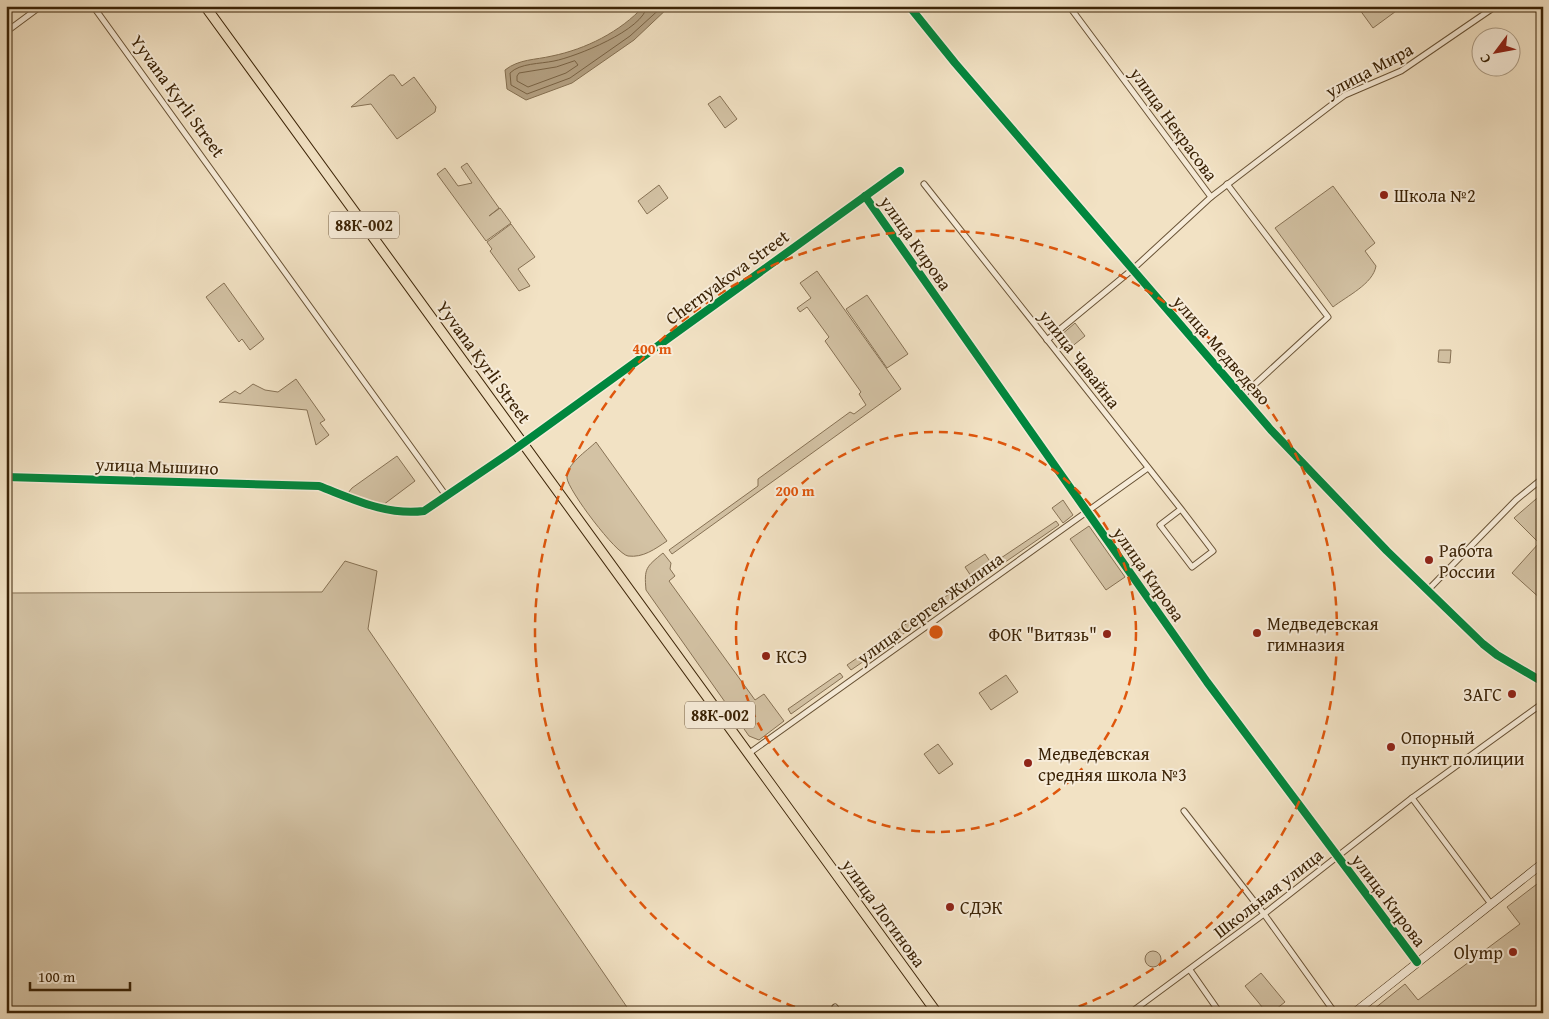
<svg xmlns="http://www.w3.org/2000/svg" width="1549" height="1019" font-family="'Gentium Book Plus',serif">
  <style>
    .green { fill: #d3c2a4; stroke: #877255 }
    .water { fill: #b4a183; stroke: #846f51 }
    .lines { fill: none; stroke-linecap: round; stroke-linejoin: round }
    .shore { stroke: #786244; stroke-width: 1 }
    .minor-casing { stroke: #695336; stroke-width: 7 }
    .tertiary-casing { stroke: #695336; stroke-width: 8 }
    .secondary-casing { stroke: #3b2306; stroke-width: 9 }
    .primary-casing { stroke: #3b2306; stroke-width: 11 }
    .minor { stroke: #f7ecd9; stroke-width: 5 }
    .tertiary { stroke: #f7ecd9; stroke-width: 6 }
    .secondary { stroke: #f7ecd9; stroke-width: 8 }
    .primary { stroke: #f2e2c4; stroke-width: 9 }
    .cycleway-casing { stroke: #f7ecd9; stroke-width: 11 }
    .cycleway { stroke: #00873e; stroke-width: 8 }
    .ring { fill: none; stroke: #df560c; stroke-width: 2.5; stroke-dasharray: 9 6 }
    .poi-dot { fill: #8f2418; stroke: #f7ecd9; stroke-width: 2 }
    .labels { text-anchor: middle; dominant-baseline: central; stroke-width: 4; stroke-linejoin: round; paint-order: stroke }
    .shield { fill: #f7ecd9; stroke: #735f45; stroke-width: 1 }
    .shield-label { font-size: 16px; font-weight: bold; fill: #3b2306 }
    .street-label { font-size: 18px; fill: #3b2306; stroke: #f7ecd9 }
    .poi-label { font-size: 18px; fill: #3b2306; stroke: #f7ecd9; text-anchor: start }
    .centre { fill: #df560c; stroke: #f7ecd9; stroke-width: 2.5 }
    .ring-label { font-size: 15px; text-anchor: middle; font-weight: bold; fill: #df560c; stroke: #f7ecd9; stroke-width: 4; stroke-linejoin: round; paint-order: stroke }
  </style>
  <rect width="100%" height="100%" fill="#f2e2c4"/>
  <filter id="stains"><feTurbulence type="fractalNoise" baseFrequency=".004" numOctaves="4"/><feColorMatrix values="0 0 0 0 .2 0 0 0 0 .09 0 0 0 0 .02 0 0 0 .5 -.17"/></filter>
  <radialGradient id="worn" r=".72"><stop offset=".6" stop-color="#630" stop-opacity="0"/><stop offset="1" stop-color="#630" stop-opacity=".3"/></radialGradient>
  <!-- green -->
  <g class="green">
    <path d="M1357,6H1403L1373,28Z"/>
    <path d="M390,75H394L402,86L414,77L436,107L435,112L397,139L371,104L351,107Z"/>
    <path d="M720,96L737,119L725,128L708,104Z"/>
    <path d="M467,163L499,208L489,216L500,208L511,223L486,241L437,174L445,168L458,186L472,183L461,167Z"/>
    <path d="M659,185L668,198L647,214L638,201Z"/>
    <path d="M1333,186L1375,243L1365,251L1376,266C1373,284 1347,296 1333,307L1275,228Z"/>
    <path d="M511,224L535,257L518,269L530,286L519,291L490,251L492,249L487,242Z"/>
    <path d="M817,271L901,389L672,554L669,550L758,486V479L850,412L854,414L866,405L859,394L861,392L825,341L829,337L807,307L800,312L797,308L811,298L800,283Z"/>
    <path d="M224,283L264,339L250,350L242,339L239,342L206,297Z"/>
    <path d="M867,295L908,354L887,368L846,309Z"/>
    <path d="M1075,323L1085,336L1070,348L1060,336Z"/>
    <path d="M1439,350H1451L1450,363L1438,362Z"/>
    <path d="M296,379L325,420L320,423L329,435L316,445L307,410L219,402L235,391L240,394L253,384L265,390L278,392Z"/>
    <path d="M596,442L667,541C655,549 643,558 628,556C616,554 568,490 567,478C566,464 587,451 596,442Z"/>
    <path d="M397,456L415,481L383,505L351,496L348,493L352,488Z"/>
    <path d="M1543,493V601L1512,573L1539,543L1514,518Z"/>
    <path d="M1063,500L1073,515L1063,523L1052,508Z"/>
    <path d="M1056,521L1059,525L1001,565L998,560Z"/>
    <path d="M1089,526L1125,577L1106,590L1070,539Z"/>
    <path d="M663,553L671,563L670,569L675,576L669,581L755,700L764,694L784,721L759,740L749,736L646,590C644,568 646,567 663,553Z"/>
    <path d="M985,554L995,569L975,582L965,567Z"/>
    <path d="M345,561L377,571L368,629L631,1013H6V593L322,592Z"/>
    <path d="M964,584L967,589L923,619L920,614Z"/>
    <path d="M912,620L916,625L851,670L847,665Z"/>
    <path d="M840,673L843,677L791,714L788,709Z"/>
    <path d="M1006,675L1018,692L991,710L979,693Z"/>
    <path d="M938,744L953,764L939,774L924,754Z"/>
    <path d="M1537,884L1543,892V1013H1369L1405,984L1418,1000L1520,924L1507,907Z"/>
    <circle cx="1153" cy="959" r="8"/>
    <path d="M1261,973L1285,1002L1271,1013H1267L1245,986Z"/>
  </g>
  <!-- water -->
  <path class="water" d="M644,6H670L634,40L572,83L526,100L507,89L505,70C519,59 535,60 552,56C586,49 620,32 644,6Z"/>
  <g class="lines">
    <!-- shore -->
    <g class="shore">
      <path d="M647,6C644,30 575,57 554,61C540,64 520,63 510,73L511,85L527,94L570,78L630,36L663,6"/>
      <path d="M575,61L578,65L566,73L528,87L517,81V76L519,73L556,67Z"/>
    </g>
    <!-- minor casing -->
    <g class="minor-casing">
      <g id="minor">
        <path d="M93,6L447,497"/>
        <path d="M1069,6L1211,197"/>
        <path d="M6,32L41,6"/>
        <path d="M924,184L1181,509L1213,551L1192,567L1160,525L1181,509"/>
        <path d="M1227,184L1328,317L1241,397"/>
        <path d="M865,196L1207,682L1417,962"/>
        <path d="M1047,340L1133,269L1211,197L1334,103L1345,95L1401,71L1496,6"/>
        <path d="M6,477L319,486C353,499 387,516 424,511L511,452L900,171"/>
        <path d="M1427,591L1516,500L1543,478"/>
        <path d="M748,754L1148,468"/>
        <path d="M1412,798L1491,904"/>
        <path d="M1184,811L1264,914L1335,1013"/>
        <path d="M1190,970L1220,1013"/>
        <path d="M835,1007L839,1013"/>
        <path d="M1130,1013L1264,914L1412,798L1543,703"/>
      </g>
    </g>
    <!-- tertiary casing -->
    <g class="tertiary-casing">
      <path id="tertiary" d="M909,6L955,63L1271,430L1387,551L1483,644L1497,655L1543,682"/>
    </g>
    <!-- secondary casing -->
    <g class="secondary-casing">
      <path id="secondary" d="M1354,1013L1543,863"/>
    </g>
    <!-- primary casing -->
    <g class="primary-casing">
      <path id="primary" d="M205,6L937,1013"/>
    </g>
    <!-- minor -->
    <use href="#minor" class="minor"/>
    <!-- tertiary -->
    <use href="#tertiary" class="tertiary"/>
    <!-- secondary -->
    <use href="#secondary" class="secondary"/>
    <!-- primary -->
    <use href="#primary" class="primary"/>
    <!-- cycleway casing -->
    <g class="cycleway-casing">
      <g id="cycleway">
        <path d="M909,6L955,63L1271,430L1387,551L1483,644L1497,655L1543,682"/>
        <path d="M865,196L1207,682L1417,962"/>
        <path d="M6,477L319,486C353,499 387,516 424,511L511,452L900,171"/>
      </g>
    </g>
    <!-- cycleway -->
    <use href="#cycleway" class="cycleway"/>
  </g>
  <!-- distance rings -->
  <g class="ring">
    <circle cx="936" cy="632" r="200"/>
    <path d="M809 1012A401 401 0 1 1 1063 1012"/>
  </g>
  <!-- markers -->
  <g class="poi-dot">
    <circle cx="1384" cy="195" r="5"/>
    <circle cx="1429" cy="560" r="5"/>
    <circle cx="1257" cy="633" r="5"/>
    <circle cx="1107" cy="634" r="5"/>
    <circle cx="766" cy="656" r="5"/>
    <circle cx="1512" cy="694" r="5"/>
    <circle cx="1391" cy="747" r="5"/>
    <circle cx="1028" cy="763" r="5"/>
    <circle cx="950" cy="907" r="5"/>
    <circle cx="1513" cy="952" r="5"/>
  </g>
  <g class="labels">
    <!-- shield labels -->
    <g class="shield">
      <rect x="329" y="211.5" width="70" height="27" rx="4"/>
      <rect x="685" y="701.5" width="70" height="27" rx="4"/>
    </g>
    <g class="shield-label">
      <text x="364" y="225">88К-002</text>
      <text x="720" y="715">88К-002</text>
    </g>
    <!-- street labels -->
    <g class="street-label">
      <text transform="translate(1369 70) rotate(-28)">улица Мира</text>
      <text transform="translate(178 96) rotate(54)">Yyvana Kyrli Street</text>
      <text transform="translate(1174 124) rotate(54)">улица Некрасова</text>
      <text transform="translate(916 243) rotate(55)">улица Кирова</text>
      <text transform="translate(727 277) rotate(-36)">Chernyakova Street</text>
      <text transform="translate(1222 350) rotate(49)">улица Медведево</text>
      <text transform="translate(1080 359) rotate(52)">улица Чавайна</text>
      <text transform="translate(484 362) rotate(54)">Yyvana Kyrli Street</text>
      <text transform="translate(157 466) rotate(2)">улица Мышино</text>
      <text transform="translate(1149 574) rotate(55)">улица Кирова</text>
      <text transform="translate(930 608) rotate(-36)">улица Сергея Жилина</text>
      <text transform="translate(1268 893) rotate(-38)">Школьная улица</text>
      <text transform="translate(1389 900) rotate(53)">улица Кирова</text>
      <text transform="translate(884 913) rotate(54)">улица Логинова</text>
    </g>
    <!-- poi labels -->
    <g class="poi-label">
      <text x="1394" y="195">Школа №2</text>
      <text x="1439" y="550">Работа<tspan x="1439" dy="21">России</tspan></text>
      <text x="1267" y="623">Медведевская<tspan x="1267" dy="21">гимназия</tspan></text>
      <text x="1097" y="634" text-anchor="end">ФОК "Витязь"</text>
      <text x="776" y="656">КСЭ</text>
      <text x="1502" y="694" text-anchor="end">ЗАГС</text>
      <text x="1401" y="737">Опорный<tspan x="1401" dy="21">пункт полиции</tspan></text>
      <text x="1038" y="753">Медведевская<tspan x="1038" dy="21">средняя школа №3</tspan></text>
      <text x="960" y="907">СДЭК</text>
      <text x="1503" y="952" text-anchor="end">Olymp</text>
    </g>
  </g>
  <circle cx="936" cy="632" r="8" class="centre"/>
  <g class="ring-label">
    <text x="652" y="354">400 m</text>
    <text x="795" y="496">200 m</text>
  </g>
  <!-- margin -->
  <rect width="1549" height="1019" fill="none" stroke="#f2e2c4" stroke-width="25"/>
  <rect x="8" y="8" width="1534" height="1004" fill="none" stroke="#3b2306" stroke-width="2.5"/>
  <rect x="12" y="12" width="1524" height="994" fill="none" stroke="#3b2306"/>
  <!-- north arrow -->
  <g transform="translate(1496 52) rotate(238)"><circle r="24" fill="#f7ecd9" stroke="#ac9c85"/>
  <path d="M0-4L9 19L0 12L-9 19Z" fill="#8f2418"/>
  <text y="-8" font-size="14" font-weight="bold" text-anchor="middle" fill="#3b2306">С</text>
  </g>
  <!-- scale -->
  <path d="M30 982v8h100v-8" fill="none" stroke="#3b2306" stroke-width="2.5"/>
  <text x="38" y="982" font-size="15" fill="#3b2306" stroke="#f7ecd9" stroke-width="4" paint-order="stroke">100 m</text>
  <rect width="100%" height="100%" filter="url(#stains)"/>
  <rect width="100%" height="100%" fill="url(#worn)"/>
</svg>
